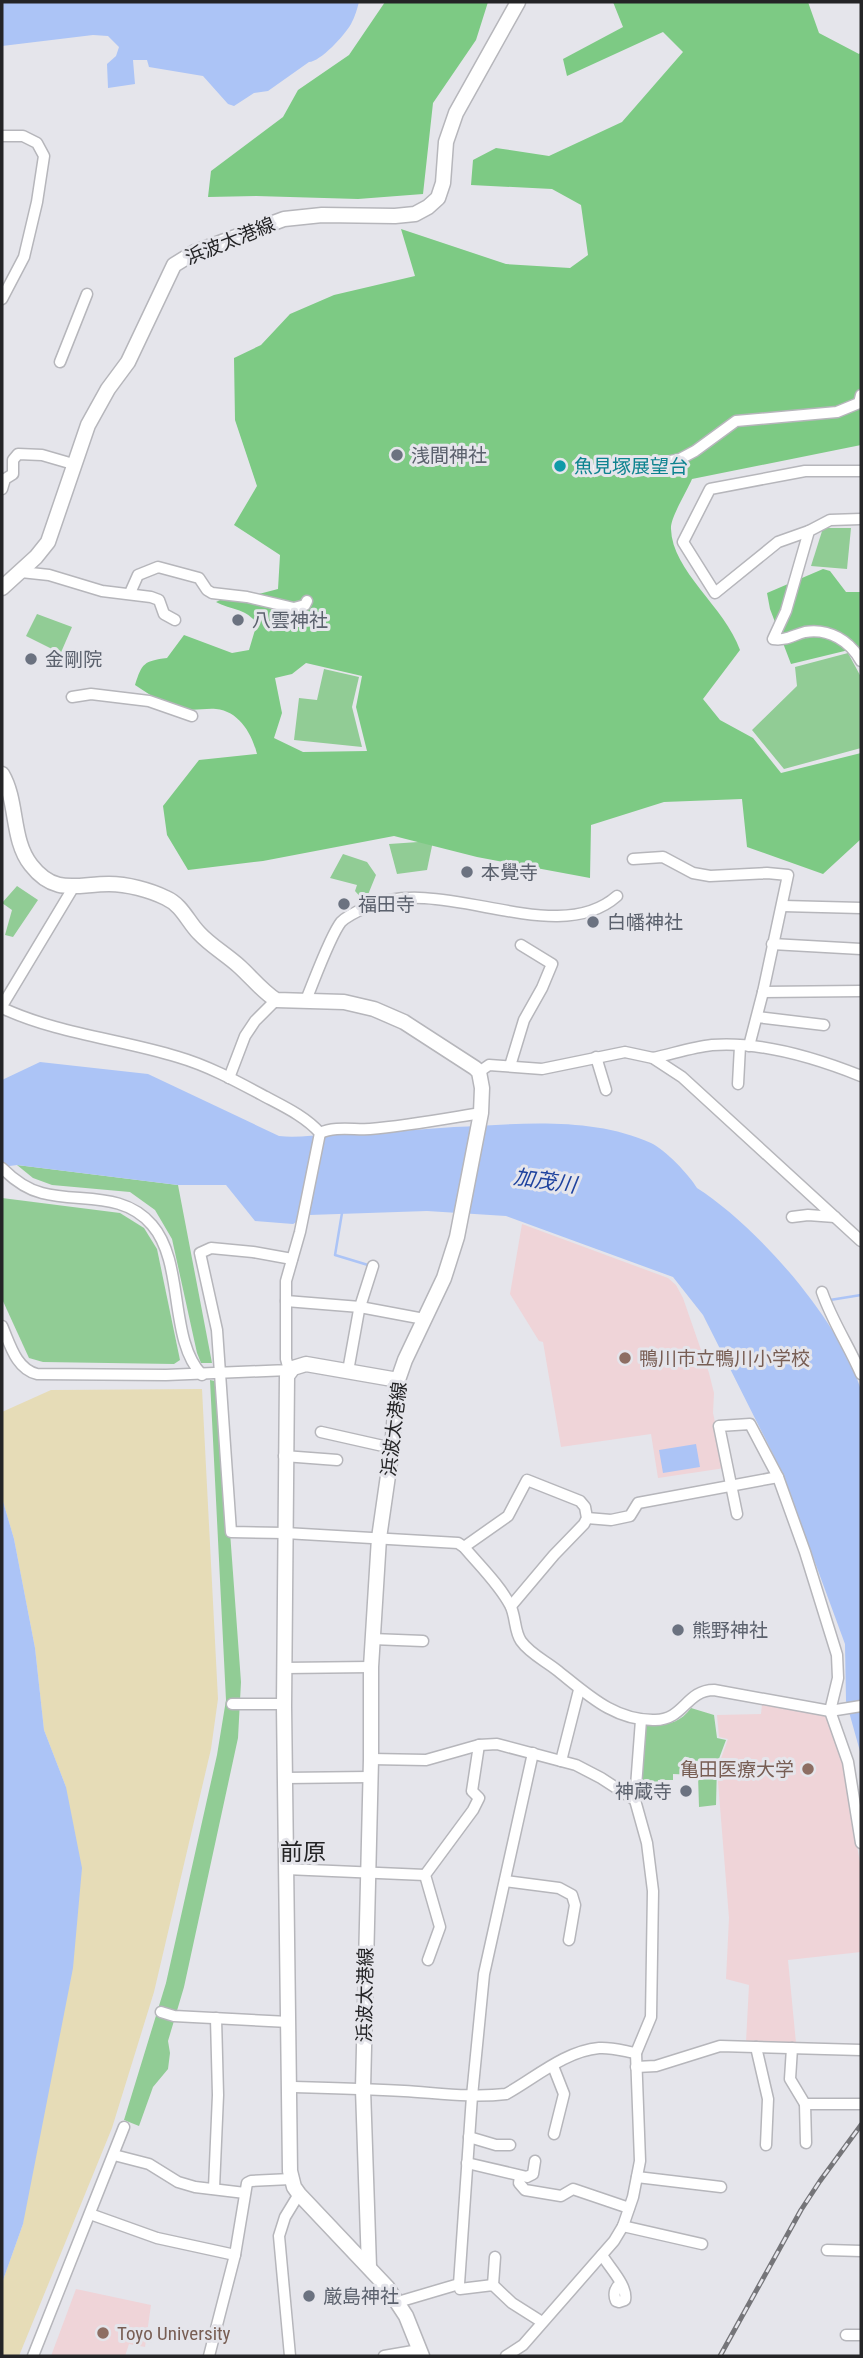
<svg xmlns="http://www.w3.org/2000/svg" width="863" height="2358" font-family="'Roboto Condensed','Noto Sans JP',sans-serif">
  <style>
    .education { fill: #efd4d8 }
    .green { fill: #91cc95 }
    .forest { fill: #7dca84; fill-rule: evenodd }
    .sand { fill: #e6dcb7 }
    .water { fill: #acc4f6 }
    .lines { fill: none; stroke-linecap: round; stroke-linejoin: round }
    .stream { stroke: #acc4f6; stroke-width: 2.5 }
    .minor-casing { stroke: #b6b6bb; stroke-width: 13 }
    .major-casing { stroke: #b6b6bb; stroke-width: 17 }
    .minor { stroke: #fff; stroke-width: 10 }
    .major { stroke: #fff; stroke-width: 14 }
    .rail-casing { stroke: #757579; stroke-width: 5 }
    .rail { stroke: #e5e5eb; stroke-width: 2.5; stroke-dasharray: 8; stroke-linecap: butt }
    .worship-dot { fill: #6b7280; stroke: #e5e5eb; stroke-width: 2.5 }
    .culture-dot { fill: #0f9aa8; stroke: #e5e5eb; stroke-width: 2.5 }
    .education-dot { fill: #8d6e63; stroke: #e5e5eb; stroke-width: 2.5 }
    .labels { text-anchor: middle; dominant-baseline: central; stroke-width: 6; stroke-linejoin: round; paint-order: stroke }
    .street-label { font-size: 19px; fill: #242426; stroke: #e5e5eb }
    .worship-label { font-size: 19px; fill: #5b616d; stroke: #e5e5eb; text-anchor: start }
    .culture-label { font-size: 19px; fill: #0d838f; stroke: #e5e5eb; text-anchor: start }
    .education-label { font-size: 19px; fill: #785e54; stroke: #e5e5eb; text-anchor: start }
    .water-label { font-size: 21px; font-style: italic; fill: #1e429e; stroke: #e5e5eb }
    .quarter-label { font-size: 23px; fill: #242426; stroke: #e5e5eb }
  </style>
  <rect width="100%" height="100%" fill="#e5e5eb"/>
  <!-- education -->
  <g class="education">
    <path d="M522,1224L668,1278L676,1285L683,1298L709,1373L714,1393L713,1413L725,1468L658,1478L651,1434L561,1447L543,1342L539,1341L510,1294Z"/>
    <path d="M762,1704L826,1716L842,1763L861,1868V1952L788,1960L796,2043L746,2042L749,1985L726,1979L729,1918L718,1782L719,1764L728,1739L719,1737L717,1715L761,1714Z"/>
    <path d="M76,2289L151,2305L145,2347L129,2344L125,2356H51Z"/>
  </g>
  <!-- green -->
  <g class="green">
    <path d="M823,528H851L847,569L811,566Z"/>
    <path d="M37,614L72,627L59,657L52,654V649L26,636Z"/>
    <path d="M848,653L861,677V748L784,769L752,730L797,686L795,667Z"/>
    <path d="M324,669L359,677L352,707L362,747L294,740L299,698L317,700Z"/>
    <path d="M433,841L427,870L397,874L389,844Z"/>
    <path d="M343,854L367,862L376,875L365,902L355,891L357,885L330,878Z"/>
    <path d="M17,886L38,900L13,937L5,935L12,910L2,903Z"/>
    <path d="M17,1165L178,1185L212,1363H201L197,1353L172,1239L155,1210L130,1192L52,1185L33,1178Z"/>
    <path d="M2,1198L120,1213L144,1228L157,1249L180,1360L174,1364L43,1362L29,1358L2,1299Z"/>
    <path d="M210,1380L219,1382L241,1682L238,1738L184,1987L168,2041L170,2053L168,2069L153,2087L139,2126L124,2120L166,1983L217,1755L226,1700Z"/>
    <path d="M691,1708L714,1715L717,1738L726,1740L717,1764L716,1805L699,1807L698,1775L673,1774V1780H658L656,1794L639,1795L642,1729L648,1724C667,1725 679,1724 691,1708Z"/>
  </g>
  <!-- forest -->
  <g class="forest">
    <path d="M385,2H488L476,40L433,103L423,194L358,199L256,196L208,197L211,171L283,117L298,90L349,55Z"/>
    <path d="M613,2H808L819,33L859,54L861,52V445L692,479C687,491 670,518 671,529C672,571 725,607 740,650L703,699L720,720L753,738L781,773L861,753V839L823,874L747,847L742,799L664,802L591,825L590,878L477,857L394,836L263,861L188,870L167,835L163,806L199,760L257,754C252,734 239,711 216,709C206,708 194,711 184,709C166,706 150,695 135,685C142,663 144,661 167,658L184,635L232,653L249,650L257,623C243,607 233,611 216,602L222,599L235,600L278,589L280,555L234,525L257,486L235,420L234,358L261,345L290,314L334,295L415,276L401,229L506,264L570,268L588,255L581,205L552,189L471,185L473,160L496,148L549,156L622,122L683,52L663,32L567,76L563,59L623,27ZM306,663L362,676L356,707L367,751L303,752L274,738L282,713L275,678L292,674Z"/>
    <path d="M823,569L830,571L846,592H861V647L791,664L770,609L767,593Z"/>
  </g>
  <!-- sand -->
  <path class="sand" d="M202,1389L218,1699L211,1749L154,1992L112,2128L19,2356H2V2283L23,2224L66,1787L44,1730L35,1648L14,1539L2,1498V1412L51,1390Z"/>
  <!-- water -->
  <g class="water">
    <path d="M2,2H359C357,9 355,17 351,24C345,35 320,62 309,62L268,91L254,93L234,106L228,104L203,76L149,67L147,60H133L135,84L108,88L107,64L116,56L119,47L108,36L93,35L2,46Z"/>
    <path d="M40,1062L148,1074L279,1136C296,1138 313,1135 330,1135C372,1133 413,1130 454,1127C518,1124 591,1116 651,1143C666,1150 689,1175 697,1188C758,1227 840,1321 861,1390V1755L846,1701L845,1644L781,1470L703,1315L673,1277L506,1216L427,1211L309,1215L293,1224L255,1221L226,1185H178L17,1165L2,1167V1080Z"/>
    <path d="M696,1444L700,1467L663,1473L659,1450Z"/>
    <path d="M2,1498L14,1539L35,1648L44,1730L66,1787L82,1868L73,1968L23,2224L2,2283Z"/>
  </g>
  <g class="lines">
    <!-- stream -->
    <g class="stream">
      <path d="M342,1213L335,1255L368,1265"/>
      <path d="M830,1300L861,1295"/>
    </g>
    <!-- minor casing -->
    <g class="minor-casing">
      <g id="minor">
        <path d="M2,136H23L37,143L44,156L37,202L24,257L2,299"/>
        <path d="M60,362L87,294"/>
        <path d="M587,470L643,467L680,459L695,451L736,421L837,412L859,403L861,395"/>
        <path d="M2,489L5,479L13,474V460L18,454L42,455L73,464"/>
        <path d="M861,519L830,520L809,531L786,611L773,639C786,641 793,635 805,632C829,628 850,641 861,661"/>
        <path d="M809,531L778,542L715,593L683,542L710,489L805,471H861"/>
        <path d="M21,572L49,575L102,591L151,597L159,600L164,614L175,620"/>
        <path d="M130,593L138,575L158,567L199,578L207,590L212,593L247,597L294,608L305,605L307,601"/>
        <path d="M72,697L91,694L149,701L192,716"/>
        <path d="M633,859L663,857L693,873L710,876L767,873L788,875L763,992L749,1046"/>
        <path d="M783,906L861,908"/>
        <path d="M772,944L861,949"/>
        <path d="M763,992L861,991"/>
        <path d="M306,1000C314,981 330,936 341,922C348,915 360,910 369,906C443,874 556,950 617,896"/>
        <path d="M2,1006L73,888"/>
        <path d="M2,1008C58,1034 120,1039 178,1057C209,1066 238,1082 266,1097C285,1107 306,1117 320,1133L300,1232L286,1281V1359L289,1370L166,1375L37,1374C16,1369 10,1344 2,1326"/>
        <path d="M757,1017L824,1025"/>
        <path d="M596,1057L606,1090"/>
        <path d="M653,1058C672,1054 693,1047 712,1045C762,1041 816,1058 861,1076"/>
        <path d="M510,1066L524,1020L542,988L552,964L521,945"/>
        <path d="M479,1072L489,1065L542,1069L625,1052L653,1058L682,1077L861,1241"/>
        <path d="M229,1078L245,1036L255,1021L276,1000"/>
        <path d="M738,1084L740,1046"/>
        <path d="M320,1133C335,1126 354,1130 370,1129C407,1126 444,1119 481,1113"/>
        <path d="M2,1168C13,1179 26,1189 42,1193C80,1203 123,1191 152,1225C185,1263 168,1339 202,1375"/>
        <path d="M792,1217L808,1215L835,1217"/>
        <path d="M292,1259L253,1252L211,1248L200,1253L217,1330L231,1532L285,1533L458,1543L464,1547C479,1565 499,1584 510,1605C516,1616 514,1631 521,1641C530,1654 546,1661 558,1671C588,1695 615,1721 655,1720C684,1720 686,1690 714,1690L830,1711L861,1706"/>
        <path d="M822,1292C832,1321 849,1346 861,1374"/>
        <path d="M286,1301L360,1307L424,1319"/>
        <path d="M348,1371L359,1310L373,1266"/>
        <path d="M321,1432L392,1448"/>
        <path d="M284,1456L337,1460"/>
        <path d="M737,1514L719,1426L750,1424L778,1477L805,1552L837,1655L838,1678L830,1711L848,1762L861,1843"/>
        <path d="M587,1518L611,1520L630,1516L638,1503L778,1477"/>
        <path d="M464,1547L508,1516L527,1480L580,1501L585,1507L587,1518L584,1524L554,1555L511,1606"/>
        <path d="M372,1639L423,1641"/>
        <path d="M284,1668L371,1667"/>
        <path d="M232,1704H284"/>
        <path d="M371,1759L426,1760L479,1745L497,1744L576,1765L601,1778L635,1800"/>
        <path d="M561,1761L579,1690"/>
        <path d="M285,1778L370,1777"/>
        <path d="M286,1869L425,1875"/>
        <path d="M505,1881L559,1888L572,1895L575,1905L569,1940"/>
        <path d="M428,1960L440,1927L425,1875L473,1810L479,1798L472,1791L479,1745"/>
        <path d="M161,2012L174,2016L289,2022"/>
        <path d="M756,2047L768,2099L766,2145"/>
        <path d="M792,2048L790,2079L805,2104H861"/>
        <path d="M553,2066L564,2094L554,2134"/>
        <path d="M636,2067L656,2066L720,2046L861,2050"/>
        <path d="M291,2087C328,2088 366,2089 404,2091C438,2093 472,2098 506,2094C535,2078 565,2051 599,2048C611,2047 624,2051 636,2053"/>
        <path d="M805,2104L806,2143"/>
        <path d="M469,2137L496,2145H510"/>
        <path d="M114,2155L149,2164L178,2182L195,2187L245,2193"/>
        <path d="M467,2163L527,2177L533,2174L535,2161"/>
        <path d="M520,2177L519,2183L525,2190L561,2196L573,2189L629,2208"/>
        <path d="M637,2177L721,2187"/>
        <path d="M214,2188L218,2095L216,2018"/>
        <path d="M90,2214L157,2238L235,2255"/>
        <path d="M623,2226L702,2244"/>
        <path d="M827,2250L861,2251"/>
        <path d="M602,2255C609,2267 628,2286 625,2300L619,2302L616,2301C613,2294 615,2288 620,2284"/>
        <path d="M459,2284L460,2289L493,2285L512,2303L542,2322"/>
        <path d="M493,2285L495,2257"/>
        <path d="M398,2302L459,2284L472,2096L484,1974L533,1753"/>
        <path d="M846,2335H861"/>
        <path d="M33,2356L124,2127"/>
        <path d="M209,2356L235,2255L247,2183L251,2181L291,2179"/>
        <path d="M290,2356L279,2236L285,2217L299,2194"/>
        <path d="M384,2356L419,2350"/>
        <path d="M506,2356L523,2345L614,2241L623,2226L633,2197L640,2161L636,2053L651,2017L653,1891L647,1843L635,1800L641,1720"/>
      </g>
    </g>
    <!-- major casing -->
    <g class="major-casing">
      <g id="major">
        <path d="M2,588L36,557L48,542L88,425L108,389L128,362L174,265L195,252L284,219L322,215L395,216L415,214L428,207L438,198L443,183L446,142L456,113L518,2"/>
        <path d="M2,774C18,801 11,840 31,865C55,896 77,884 109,884C127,884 150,890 166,898C182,905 188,922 199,933C211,946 227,955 240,967C252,978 262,991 276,1000L344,1002L374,1009L404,1022L475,1068L479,1072L482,1088L481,1113L457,1237L444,1278L405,1360L398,1380L392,1448L379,1538L371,1667V1759L363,2089L369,2267"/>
        <path d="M398,1380L306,1364L293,1368L287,1376L284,1706L290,2171L294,2187L299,2194L387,2287L406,2316L422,2356"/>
      </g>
    </g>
    <!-- minor -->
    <use href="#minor" class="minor"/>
    <!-- major -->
    <use href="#major" class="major"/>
    <!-- rail casing -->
    <g class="rail-casing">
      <path id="rail" d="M720,2356L801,2210L820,2181L861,2125"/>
    </g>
    <!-- rail -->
    <use href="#rail" class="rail"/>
  </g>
  <!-- markers -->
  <g class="worship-dot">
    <circle cx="397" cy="455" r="7"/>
    <circle cx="238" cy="620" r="7"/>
    <circle cx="31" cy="659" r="7"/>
    <circle cx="467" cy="872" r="7"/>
    <circle cx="344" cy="904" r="7"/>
    <circle cx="593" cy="922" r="7"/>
    <circle cx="678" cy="1630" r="7"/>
    <circle cx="686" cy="1791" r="7"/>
    <circle cx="309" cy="2296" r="7"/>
  </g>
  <circle class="culture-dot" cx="560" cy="466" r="7"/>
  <g class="education-dot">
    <circle cx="625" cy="1358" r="7"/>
    <circle cx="808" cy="1769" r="7"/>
    <circle cx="103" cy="2333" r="7"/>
  </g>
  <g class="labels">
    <!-- street labels -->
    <g class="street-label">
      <text transform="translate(230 241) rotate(-22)">浜波太港線</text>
      <text transform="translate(394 1429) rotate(-83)">浜波太港線</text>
      <text transform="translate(365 1995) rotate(-89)">浜波太港線</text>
    </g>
    <!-- worship labels -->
    <g class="worship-label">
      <text x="411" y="455">浅間神社</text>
      <text x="252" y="620">八雲神社</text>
      <text x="45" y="659">金剛院</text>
      <text x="481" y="872">本覺寺</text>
      <text x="358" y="904">福田寺</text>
      <text x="607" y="922">白幡神社</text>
      <text x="692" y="1630">熊野神社</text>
      <text x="672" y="1791" text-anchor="end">神蔵寺</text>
      <text x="323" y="2296">厳島神社</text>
    </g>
    <!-- culture labels -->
    <g class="culture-label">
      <text x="574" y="466">魚見塚展望台</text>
    </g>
    <!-- education labels -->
    <g class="education-label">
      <text x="639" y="1358">鴨川市立鴨川小学校</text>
      <text x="794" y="1769" text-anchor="end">亀田医療大学</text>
      <text x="117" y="2333">Toyo University</text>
    </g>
    <!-- water labels -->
    <g class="water-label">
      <text transform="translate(545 1181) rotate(8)">加茂川</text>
    </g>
    <!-- quarter labels -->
    <g class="quarter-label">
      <text x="303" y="1852">前原</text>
    </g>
  </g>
  <!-- border -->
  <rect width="863" height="2358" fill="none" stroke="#242426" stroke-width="7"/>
</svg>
